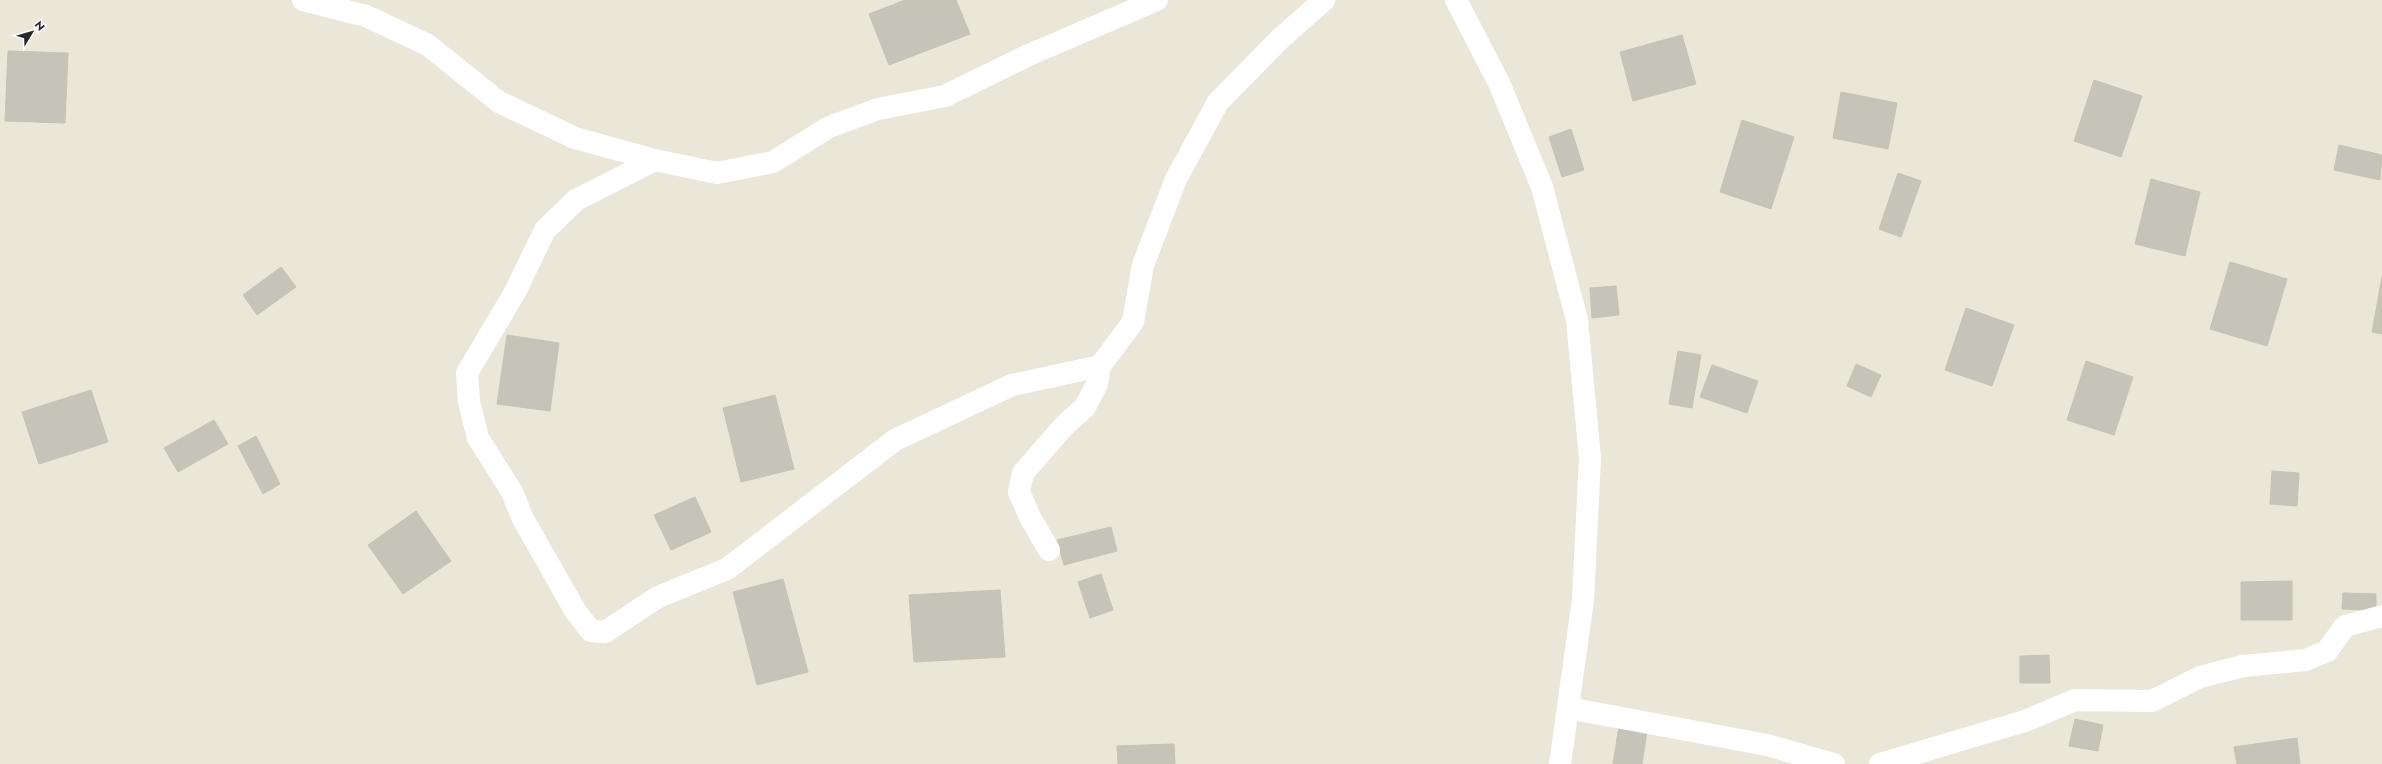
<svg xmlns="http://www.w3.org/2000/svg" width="2382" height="764" font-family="Jost,sans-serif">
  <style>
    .building { fill: #c6c3b8; stroke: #c6c3b2 }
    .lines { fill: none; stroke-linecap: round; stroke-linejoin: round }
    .minor { stroke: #fff; stroke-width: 22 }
  </style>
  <rect width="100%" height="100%" fill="#ebe7d8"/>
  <!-- building -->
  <g class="building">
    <path d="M905,0H956L970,34L889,65L869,14Z"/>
    <path d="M1682,35L1696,84L1633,101L1620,52Z"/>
    <path d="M8,51L68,53L65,123L5,121Z"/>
    <path d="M2094,80L2142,96L2121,157L2074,141Z"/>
    <path d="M1841,92L1897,103L1888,149L1833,138Z"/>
    <path d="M1742,120L1794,137L1771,209L1720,192Z"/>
    <path d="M1571,129L1584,170L1562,177L1549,137Z"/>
    <path d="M2339,145L2382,155L2380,180L2334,170Z"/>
    <path d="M1898,173L1921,181L1901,237L1879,229Z"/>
    <path d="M2151,179L2200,192L2185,256L2135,244Z"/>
    <path d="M2230,262L2287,279L2267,346L2210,329Z"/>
    <path d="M281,267L296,287L257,315L243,295Z"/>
    <path d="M2382,277V334L2372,332Z"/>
    <path d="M1616,286L1619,315L1592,318L1590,288Z"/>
    <path d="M1966,308L2014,325L1992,386L1945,370Z"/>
    <path d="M507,335L559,343L550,411L497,404Z"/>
    <path d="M1678,351L1701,355L1692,408L1669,404Z"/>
    <path d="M2086,361L2133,377L2114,435L2067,420Z"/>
    <path d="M1856,364L1881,375L1871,397L1847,386Z"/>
    <path d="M1712,365L1758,381L1747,413L1700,397Z"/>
    <path d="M91,390L108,442L39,464L22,412Z"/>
    <path d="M775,395L794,469L741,482L723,408Z"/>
    <path d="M214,420L228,444L178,472L164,448Z"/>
    <path d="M256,436L280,484L263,494L238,446Z"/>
    <path d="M2272,471L2299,473L2297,506L2270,504Z"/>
    <path d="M695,497L711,532L671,550L654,515Z"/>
    <path d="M416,511L451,561L403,594L368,545Z"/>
    <path d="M1111,527L1117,551L1064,565L1057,540Z"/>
    <path d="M1101,574L1113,610L1090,618L1078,582Z"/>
    <path d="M783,579L808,672L757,685L733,592Z"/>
    <path d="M2292,581V620H2241V582Z"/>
    <path d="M1000,590L1005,657L914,662L909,595Z"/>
    <path d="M2343,593L2376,594V610L2342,609Z"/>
    <path d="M2049,655L2050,683H2020V656Z"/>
    <path d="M2075,719L2103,725L2098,751L2069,746Z"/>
    <path d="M1619,726L1647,731L1642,764H1613Z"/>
    <path d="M2297,738L2300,764H2237L2234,747Z"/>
    <path d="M1174,744L1175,764H1118L1117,746Z"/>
  </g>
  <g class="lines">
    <!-- minor -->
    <g class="minor">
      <path d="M303,0L366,16L428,45L499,102L575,138L655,160L717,173L773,162L829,127L878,109L945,96L1031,54L1157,0"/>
      <path d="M1456,0L1499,83L1542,187L1577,320L1590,458L1583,600L1560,764"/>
      <path d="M655,160L576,200L545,230L515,292L467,373L469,402L478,438L512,492L523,519L576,612L591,631L605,632L658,597L727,569L895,440L1012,385L1100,366L1133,322L1143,265L1176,179L1218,102L1280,39L1324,0"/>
      <path d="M1049,550L1031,519L1019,492L1023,473L1065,425L1085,407L1097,384L1100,366"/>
      <path d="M1568,708L1767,745L1834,764"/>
      <path d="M1880,764L2025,721L2075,700L2152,701L2200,677L2243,666L2306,660L2327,651L2345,626L2382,616"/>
    </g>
  </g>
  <!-- north arrow -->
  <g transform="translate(32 32) rotate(52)" stroke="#ffffff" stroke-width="3" paint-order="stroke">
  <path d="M0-3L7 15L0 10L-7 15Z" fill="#282828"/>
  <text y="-6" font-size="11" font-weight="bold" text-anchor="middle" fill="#282828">N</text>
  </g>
</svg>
